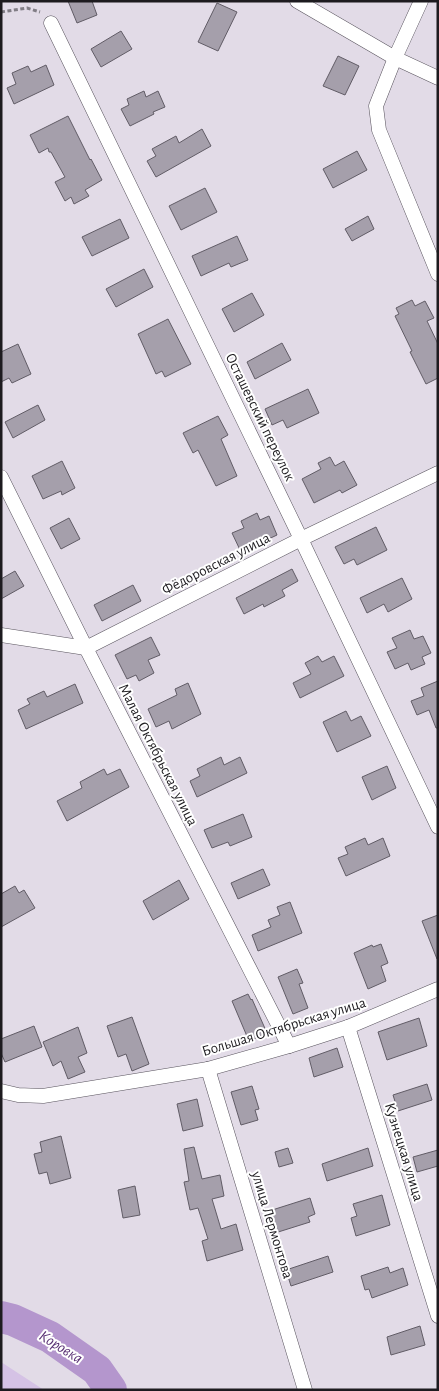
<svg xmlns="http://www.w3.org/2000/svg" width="439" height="1391" font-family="'Alegreya Sans',sans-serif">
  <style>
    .green { fill: #d5c2e5 }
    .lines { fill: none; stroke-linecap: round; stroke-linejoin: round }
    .river { stroke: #b496cd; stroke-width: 32 }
    .building { fill: #a59fab; stroke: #615c66 }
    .minor-casing { stroke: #59545e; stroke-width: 15 }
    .path { stroke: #817d85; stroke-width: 3; stroke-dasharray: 4 2.5; stroke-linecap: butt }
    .minor { stroke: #fff; stroke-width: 14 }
    .labels { text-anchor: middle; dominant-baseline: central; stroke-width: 4; stroke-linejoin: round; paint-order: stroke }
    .street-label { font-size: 15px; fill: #1d1b1f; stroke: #fff }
    .water-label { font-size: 16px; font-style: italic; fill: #593174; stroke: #fff }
  </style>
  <rect width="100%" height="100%" fill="#e2dbe7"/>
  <!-- green -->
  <path class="green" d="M1,1362L44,1390H1Z"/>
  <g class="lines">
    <!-- river -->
    <path class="river" d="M1,1317L13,1320L50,1337L97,1370L111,1390"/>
  </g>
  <!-- building -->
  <g class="building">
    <path d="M68,1H92L97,15L77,23Z"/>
    <path d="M217,3L237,12L218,51L198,42Z"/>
    <path d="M121,31L132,49L101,67L91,49Z"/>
    <path d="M338,56L359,66L345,95L323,86Z"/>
    <path d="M46,65L54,85L14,104L7,88L16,84L12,73L28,66L31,72Z"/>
    <path d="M144,91L146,97L158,91L165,107L153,112L154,114L130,126L121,109L129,105L127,99Z"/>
    <path d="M68,116L90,160L91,159L102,180L85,190L89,196L74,204L71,197L65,201L55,182L65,177L51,152H49L48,148L39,153L30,135Z"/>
    <path d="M202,129L211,146L156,177L147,161L156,156L152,149L176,136L179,143Z"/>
    <path d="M357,151L367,170L333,188L323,169Z"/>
    <path d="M205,188L217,212L181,230L169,206Z"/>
    <path d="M368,216L374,229L352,241L345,229Z"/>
    <path d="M120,219L129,238L92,256L82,237Z"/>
    <path d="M237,236L248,260L231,267L229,263L201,276L192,256Z"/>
    <path d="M144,269L153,287L116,307L106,289Z"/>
    <path d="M252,293L264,315L234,332L222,309Z"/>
    <path d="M412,300L415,306L425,301L434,318L427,321L438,344V378L426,384L410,352L412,351L395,316L399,314L396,308Z"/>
    <path d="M168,319L191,364L165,377L162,371L156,374L138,334Z"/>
    <path d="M282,343L291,360L255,379L247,362Z"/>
    <path d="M18,344L31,374L12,383L9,378L1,382V352Z"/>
    <path d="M308,389L319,413L287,428L283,420L272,425L265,409Z"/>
    <path d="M38,405L45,420L13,438L5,422Z"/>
    <path d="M218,416L228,435L221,439L237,476L216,486L198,450L193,453L183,433Z"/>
    <path d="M330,457L335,466L344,461L357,485L342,493L340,490L314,503L302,479L321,469L318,463Z"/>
    <path d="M62,461L75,488L62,495L61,491L43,499L32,476Z"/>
    <path d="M257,513L260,520L269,516L277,535L241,552L232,533L244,528L241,521Z"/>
    <path d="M69,518L80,539L61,549L50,528Z"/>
    <path d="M376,527L387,550L357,565L354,559L344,564L335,547Z"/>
    <path d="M292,569L298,581L282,590L285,596L264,607L263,604L244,614L236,598Z"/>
    <path d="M15,571L24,586L1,599V579Z"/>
    <path d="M402,578L412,599L388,612L384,604L367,613L360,598Z"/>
    <path d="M133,585L141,601L102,621L94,605Z"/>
    <path d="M410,630L414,639L423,636L431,653L422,657L425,664L411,670L408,663L395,669L387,652L397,648L392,638Z"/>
    <path d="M151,637L160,655L148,660L154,673L139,681L136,675L127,679L115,655Z"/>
    <path d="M318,656L322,662L334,656L344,676L300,698L293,683L311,674L305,663Z"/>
    <path d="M438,681V728H436L429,710L417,715L411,701L424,696L421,688Z"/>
    <path d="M188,683L201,714L172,729L169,721L156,727L148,709L177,695L175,689Z"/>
    <path d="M75,684L83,703L26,729L18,710L30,704L27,699L44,691L47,697Z"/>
    <path d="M346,711L351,721L361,716L371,736L337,752L323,722Z"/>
    <path d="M221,757L224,765L240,757L247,773L197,797L190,781L200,776L197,769Z"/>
    <path d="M387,766L396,788L372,800L362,777Z"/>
    <path d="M104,769L107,775L120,769L129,787L67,821L57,801L82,788L80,782Z"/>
    <path d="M243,814L252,837L230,846L228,842L212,848L204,830Z"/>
    <path d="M365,838L368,845L383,838L390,856L346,876L338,858L348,854L345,847Z"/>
    <path d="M263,869L270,885L238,899L231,883Z"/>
    <path d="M179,880L189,899L153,920L143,901Z"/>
    <path d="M15,886L19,893L24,890L35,908L1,927V894Z"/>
    <path d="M290,902L302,933L258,951L252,935L271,927L268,920L280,915L277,907Z"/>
    <path d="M438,915V959H437L422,921Z"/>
    <path d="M381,944L388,963L381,966L386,981L368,989L354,953L372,945L373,947Z"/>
    <path d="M297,969L303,983L299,984L308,1008L293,1014L278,977Z"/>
    <path d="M248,994L251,1000L252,999L267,1033L249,1041L232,1001Z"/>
    <path d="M132,1017L149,1064L132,1071L126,1054L118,1057L107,1026Z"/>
    <path d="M419,1018L427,1046L387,1060L378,1032Z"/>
    <path d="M34,1026L42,1047L5,1062L1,1053V1039Z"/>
    <path d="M78,1027L87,1053L78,1057L85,1072L68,1079L61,1061L53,1066L43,1042Z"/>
    <path d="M337,1048L343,1067L314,1077L309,1058Z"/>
    <path d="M427,1084L432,1100L398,1111L393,1095Z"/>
    <path d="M252,1086L259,1109L255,1110L258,1120L241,1125L231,1092Z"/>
    <path d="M197,1099L203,1126L183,1131L177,1104Z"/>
    <path d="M61,1136L71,1178L50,1184L47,1172L39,1174L34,1154L42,1152L40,1142Z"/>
    <path d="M194,1147L202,1179L220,1175L224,1196L212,1199L221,1229L236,1224L243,1250L207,1261L202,1241L208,1239L198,1208L190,1210L184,1182L189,1181L184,1149Z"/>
    <path d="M288,1148L293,1163L279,1167L275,1152Z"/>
    <path d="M368,1148L373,1166L327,1181L322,1164Z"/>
    <path d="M438,1150V1166L417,1172L413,1157Z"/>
    <path d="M135,1186L140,1215L123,1218L118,1190Z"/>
    <path d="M382,1195L390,1225L356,1236L351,1218L357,1216L353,1204Z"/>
    <path d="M310,1198L315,1214L308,1217L310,1222L275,1233L269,1211Z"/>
    <path d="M328,1256L333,1272L291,1286L286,1270Z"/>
    <path d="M388,1267L390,1273L403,1268L408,1285L372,1298L369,1289L365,1290L361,1276Z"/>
    <path d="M420,1326L425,1345L391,1355L387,1337Z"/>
  </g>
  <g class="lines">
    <!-- minor casing -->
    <g class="minor-casing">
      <g id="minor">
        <path d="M297,1L395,58L438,78"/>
        <path d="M421,1L395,58L376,106L379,130L438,274"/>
        <path d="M51,23L301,539L438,827"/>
        <path d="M1,477L86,648L289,1046"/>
        <path d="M1,635L86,648L301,539L438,473"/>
        <path d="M348,1027L438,1316"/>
        <path d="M208,1069L305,1390"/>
        <path d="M1,1091L18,1095L43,1096L208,1069L289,1046L348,1027L438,989"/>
      </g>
    </g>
    <!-- path -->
    <path class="path" d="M1,12L27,8L40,12"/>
    <!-- minor -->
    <use href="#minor" class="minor"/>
  </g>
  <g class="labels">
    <!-- street labels -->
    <g class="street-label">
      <text transform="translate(260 417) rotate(64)">Осташевский переулок</text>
      <text transform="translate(216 564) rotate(-27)">Фёдоровская улица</text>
      <text transform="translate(158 755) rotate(63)">Малая Октябрьская улица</text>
      <text transform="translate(284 1027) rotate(-17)">Большая Октябрьская улица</text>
      <text transform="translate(404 1152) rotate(73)">Кузнецкая улица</text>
      <text transform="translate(272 1225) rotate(73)">улица Лермонтова</text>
    </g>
    <!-- water labels -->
    <g class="water-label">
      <text transform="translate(61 1347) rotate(32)">Коровка</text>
    </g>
  </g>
  <!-- border -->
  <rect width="439" height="1391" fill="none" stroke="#1d1b1f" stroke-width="5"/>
</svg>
